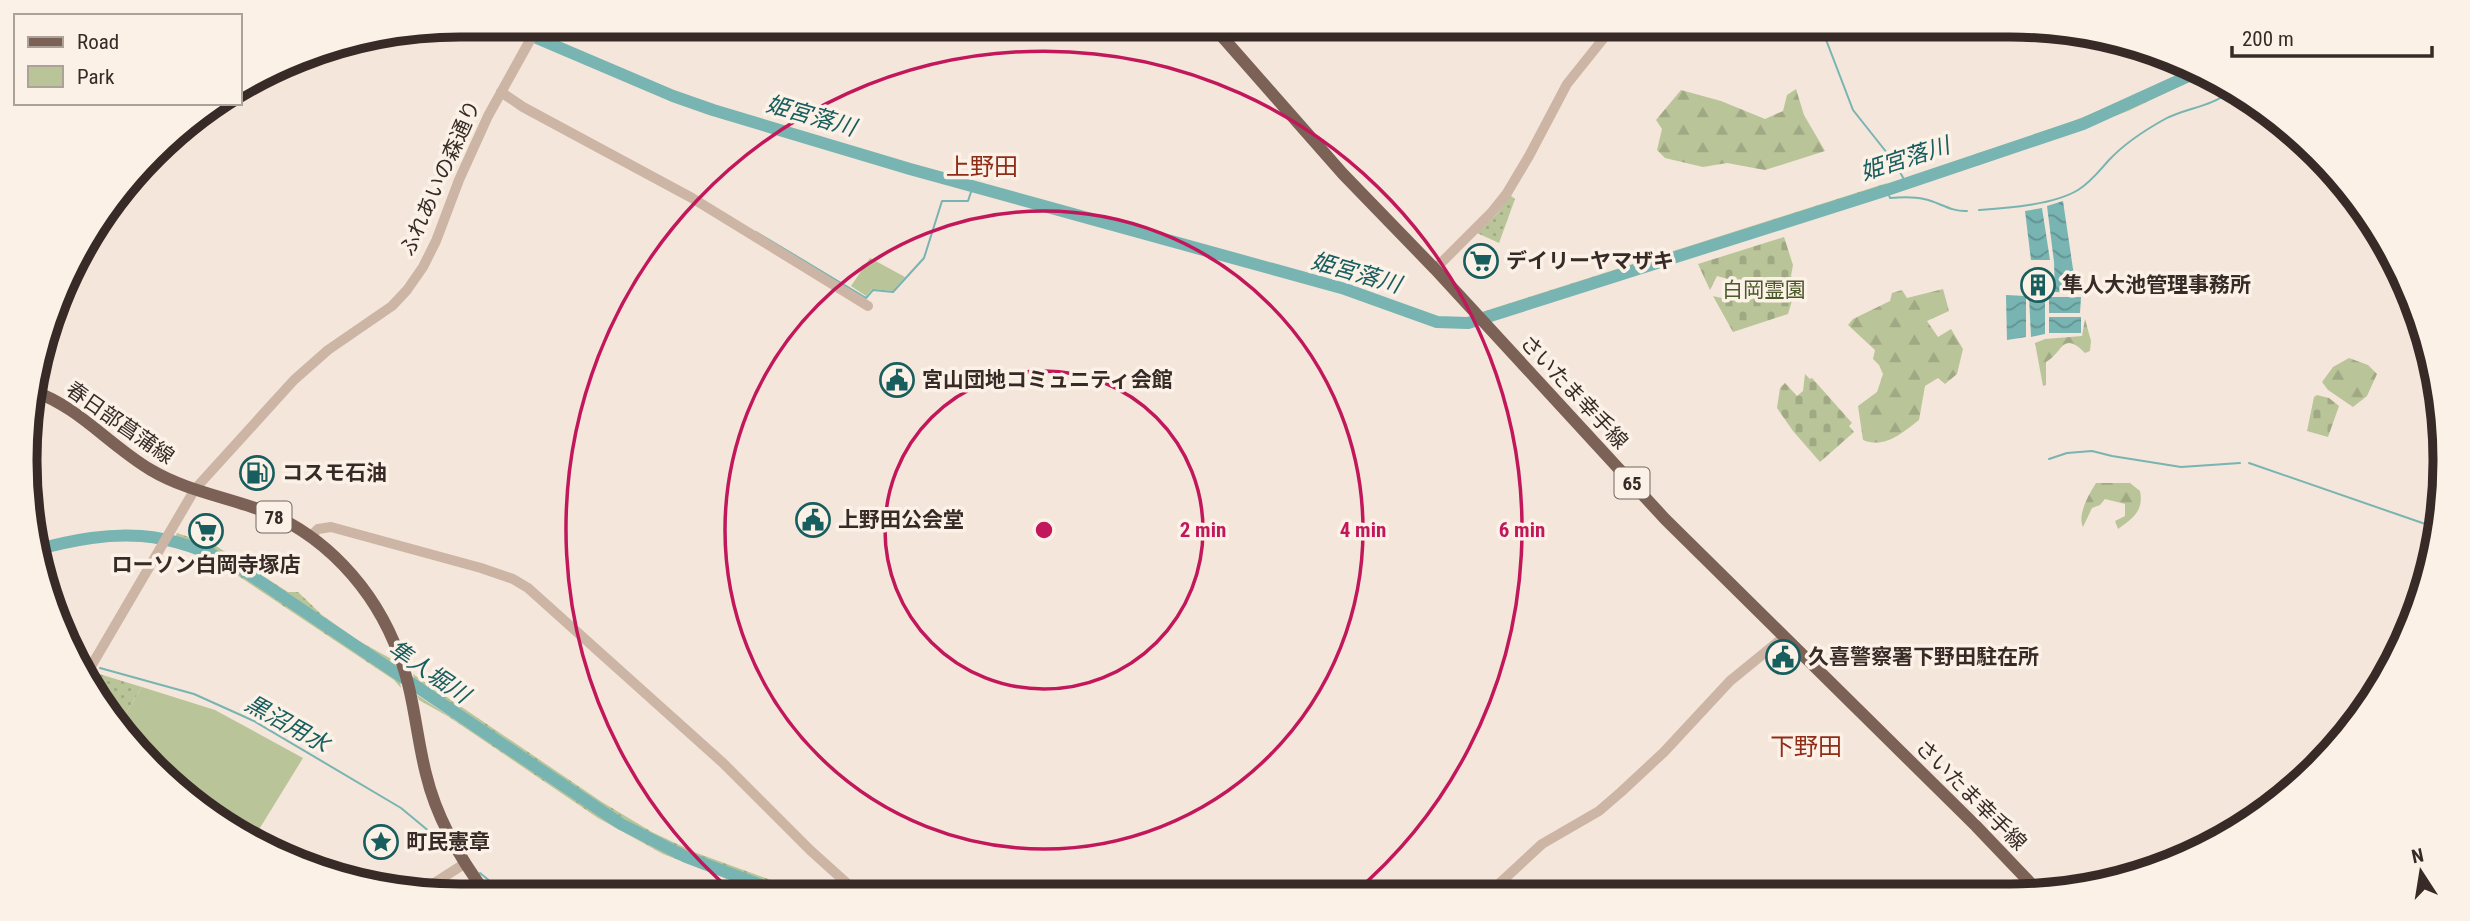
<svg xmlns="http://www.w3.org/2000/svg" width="2470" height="921" font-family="'Roboto Condensed','Noto Sans JP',sans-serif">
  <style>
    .grass { fill: url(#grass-dots) }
    .forest { fill: url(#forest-firs) }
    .cemetery { fill: url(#cemetery-stones) }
    .park { fill: #b9c599 }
    .water { fill: url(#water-waves) }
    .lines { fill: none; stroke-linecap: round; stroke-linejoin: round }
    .stream { stroke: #77b4b2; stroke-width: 2 }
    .river { stroke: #77b4b2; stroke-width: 12 }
    .tertiary { stroke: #cdb5a5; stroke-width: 10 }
    .primary { stroke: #7c6157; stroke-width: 12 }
    .ring { fill: none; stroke: #c2185b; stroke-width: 3.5 }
    .labels { text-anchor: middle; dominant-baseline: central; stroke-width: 7; stroke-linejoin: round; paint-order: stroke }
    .shield { fill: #fbf1e7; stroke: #726661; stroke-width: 2 }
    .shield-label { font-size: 19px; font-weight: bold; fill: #382b27 }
    .street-label { font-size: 21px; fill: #382b27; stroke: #fbf1e7 }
    .poi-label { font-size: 21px; font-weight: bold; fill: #382b27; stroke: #fbf1e7; text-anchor: start }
    .park-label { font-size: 21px; fill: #4a5928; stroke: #fbf1e7 }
    .water-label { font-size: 23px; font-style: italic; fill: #185e5e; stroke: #fbf1e7 }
    .quarter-label { font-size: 24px; fill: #8f2d18; stroke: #fbf1e7 }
    .rim { fill: none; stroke: #382b27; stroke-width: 9 }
    .centre { fill: #c2185b; stroke: #fbf1e7; stroke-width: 3.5 }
    .ring-label { font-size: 21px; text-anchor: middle; font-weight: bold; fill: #c2185b; stroke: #fbf1e7; stroke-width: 7; stroke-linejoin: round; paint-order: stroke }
  </style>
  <defs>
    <pattern id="grass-dots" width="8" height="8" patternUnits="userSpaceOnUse" patternTransform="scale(1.75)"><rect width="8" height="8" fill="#b9c599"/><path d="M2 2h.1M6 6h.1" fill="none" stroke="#a0a984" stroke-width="1.8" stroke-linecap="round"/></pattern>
    <pattern id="forest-firs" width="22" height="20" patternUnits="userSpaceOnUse" patternTransform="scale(1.75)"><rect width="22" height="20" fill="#b9c599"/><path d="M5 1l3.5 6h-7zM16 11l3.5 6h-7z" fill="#a0a984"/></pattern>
    <pattern id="cemetery-stones" width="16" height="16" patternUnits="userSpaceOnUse" patternTransform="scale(1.75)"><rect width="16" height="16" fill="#b9c599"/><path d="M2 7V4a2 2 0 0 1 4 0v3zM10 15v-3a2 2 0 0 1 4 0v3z" fill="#a0a984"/></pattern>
    <pattern id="water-waves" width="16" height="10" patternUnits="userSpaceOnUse" patternTransform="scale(1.75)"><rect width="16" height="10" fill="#77b4b2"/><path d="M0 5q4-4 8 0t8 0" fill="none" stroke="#639391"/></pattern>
  </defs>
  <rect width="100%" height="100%" fill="#f4e6da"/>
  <!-- grass -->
  <g class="grass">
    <path d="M2186,71L2191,73C2121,108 2050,136 1975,158V154C2048,133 2119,105 2186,71Z"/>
    <path d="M2195,75L2199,77L2128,111L1977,166V162L2084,125L2146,99Z"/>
    <path d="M1887,183L1882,188L1485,315L1482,312Z"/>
    <path d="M1510,195L1515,199L1499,243L1477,233L1496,215Z"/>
    <path d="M177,533L216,546L288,592H298L322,615L359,641L395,661L397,670L258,575L217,551L175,537Z"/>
    <path d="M172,545C219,554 257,584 296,610C331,634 365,658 400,681L401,688L394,680L225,567L189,551L171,546Z"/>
    <path d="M96,673L142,687L121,721L93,684L92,679Z"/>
    <path d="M413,674L602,802L652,832L694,852L815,896H802L723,867L668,844L605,808L414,679Z"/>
    <path d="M417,695L619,827L669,854L781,896H771L663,854L598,818L449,717L419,700Z"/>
  </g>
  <!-- forest -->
  <g class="forest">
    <path d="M1796,89L1804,115L1825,151L1765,170L1727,163L1703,167L1665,158L1657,150L1662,129L1656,120L1681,90L1721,101L1765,119L1783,111L1787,95Z"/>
    <path d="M1943,289L1949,311L1927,321L1938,337L1951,329L1963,349L1957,374L1945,384L1938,378L1925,386L1919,420C1902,433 1885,449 1863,440L1858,406L1877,392L1883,374L1879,365L1873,359L1875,350L1848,325L1853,319L1890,301L1892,293L1902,290L1907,298Z"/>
    <path d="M2085,319L2091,341L2090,351L2085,353C2062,330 2063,353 2046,362V385L2043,386L2035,343L2045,339L2082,336Z"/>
    <path d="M2349,358L2368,365L2377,374L2367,396L2353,407L2328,390L2322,382L2333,367Z"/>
    <path d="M2096,483H2130L2140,491C2144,511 2133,518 2118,529L2115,521L2125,516V504L2105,499L2100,505L2092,508L2083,527C2077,515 2089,494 2096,483Z"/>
  </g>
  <!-- cemetery -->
  <g class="cemetery">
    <path d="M1784,237L1793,265L1791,276L1797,284L1788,314L1733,332L1713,296L1730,300L1735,281L1717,276L1710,290L1698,264Z"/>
    <path d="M1805,374L1810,379L1812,378L1852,423L1849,426L1854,432L1820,462L1793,431L1777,408L1780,388L1785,383L1797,396L1803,391Z"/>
    <path d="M2317,395L2329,398L2339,406L2328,437L2307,431L2314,397Z"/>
  </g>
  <!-- park -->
  <g class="park">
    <path d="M870,258L905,277L893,291L872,289L866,296L851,286Z"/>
    <path d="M142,687L215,710L303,758L255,836L195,807L129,736L121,721Z"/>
  </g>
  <!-- water -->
  <g class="water">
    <path d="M2063,201L2073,269L2079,293L2055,292L2054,262L2047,206Z"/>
    <path d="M2042,208L2050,260H2031L2025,211Z"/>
    <path d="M2006,295L2026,296V337L2007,340Z"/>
    <path d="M2029,296L2045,297V334L2031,337Z"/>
    <path d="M2049,297H2081L2080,313H2049Z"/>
    <rect x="2049" y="317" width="32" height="16"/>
  </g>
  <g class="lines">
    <!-- stream -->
    <g class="stream">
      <path d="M1820,24L1853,110L1895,163L1906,183"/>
      <path d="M1887,190L1890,198C1901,197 1912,196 1924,199C1939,202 1951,212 1967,211"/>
      <path d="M1979,210C2008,208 2053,205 2078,190C2091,182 2099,171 2109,160C2123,145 2147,129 2165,119C2185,108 2211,107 2229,92"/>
      <path d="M756,232L866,298L873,290L893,292L924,258L942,201H968L973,186"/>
      <path d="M2049,459L2067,453L2092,451L2112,456L2181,467L2240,463"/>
      <path d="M2249,463L2434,527"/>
      <path d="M81,663L85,664"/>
      <path d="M100,668L194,694L254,721L401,808L442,842"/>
      <path d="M480,873L508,896"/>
    </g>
    <!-- river -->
    <g class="river">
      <path d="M504,24L673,96L713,110L910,169L1345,289L1437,322L1468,323L1887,190L2083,124L2193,74"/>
      <path d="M35,550C117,528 167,528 243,570L621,824L686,857L790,896"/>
    </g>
    <!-- tertiary -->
    <g class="tertiary">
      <path d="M501,92L523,107L692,198L868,306"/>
      <path d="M1435,269L1491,213L1507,193L1529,156L1567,84L1615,24"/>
      <path d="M310,537L318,529L331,527L481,568L513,579L528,588L723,763L810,850L861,896"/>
      <path d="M86,675L195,489L294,380L328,350L392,306L407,290L423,267L436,241L459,180L488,116L539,24"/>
      <path d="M422,891L464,864"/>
      <path d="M1488,894L1542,844L1599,811L1621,792L1664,752L1730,681L1784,637"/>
    </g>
    <!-- primary -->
    <g class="primary">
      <path d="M1211,24L1343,174L1435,269L1665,519L1976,826L2040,893"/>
      <path d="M33,391C79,407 109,445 151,470C183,489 220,496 255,508C323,531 375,589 399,655C414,693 416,735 426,774C437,820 460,859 488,896"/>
    </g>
  </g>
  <!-- distance rings -->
  <g class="ring">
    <circle cx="1044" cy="530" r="159"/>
    <circle cx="1044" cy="530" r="319"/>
    <path d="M734 893A478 478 0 1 1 1354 893"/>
  </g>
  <!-- icons -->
  <defs>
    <g id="supermarket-ring" transform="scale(1.75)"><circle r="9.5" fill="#fbf1e7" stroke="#185e5e" stroke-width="1.5"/><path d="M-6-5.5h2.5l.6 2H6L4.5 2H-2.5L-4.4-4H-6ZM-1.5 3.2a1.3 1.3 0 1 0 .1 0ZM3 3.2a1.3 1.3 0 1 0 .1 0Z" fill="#185e5e"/></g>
    <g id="building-ring" transform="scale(1.75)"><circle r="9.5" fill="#fbf1e7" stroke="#185e5e" stroke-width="1.5"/><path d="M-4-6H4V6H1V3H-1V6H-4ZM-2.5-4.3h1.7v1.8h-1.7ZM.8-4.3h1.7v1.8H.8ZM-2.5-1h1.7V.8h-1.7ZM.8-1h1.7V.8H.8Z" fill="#185e5e"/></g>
    <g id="civic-ring" transform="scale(1.75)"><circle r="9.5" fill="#fbf1e7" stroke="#185e5e" stroke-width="1.5"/><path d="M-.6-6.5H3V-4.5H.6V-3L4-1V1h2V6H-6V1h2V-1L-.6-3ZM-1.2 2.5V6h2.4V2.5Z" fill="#185e5e"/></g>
    <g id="fuel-ring" transform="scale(1.75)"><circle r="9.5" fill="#fbf1e7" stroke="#185e5e" stroke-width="1.5"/><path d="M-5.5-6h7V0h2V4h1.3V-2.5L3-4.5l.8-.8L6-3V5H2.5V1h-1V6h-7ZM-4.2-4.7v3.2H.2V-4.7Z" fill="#185e5e"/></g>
    <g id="sight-ring" transform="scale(1.75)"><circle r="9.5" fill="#fbf1e7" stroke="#185e5e" stroke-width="1.5"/><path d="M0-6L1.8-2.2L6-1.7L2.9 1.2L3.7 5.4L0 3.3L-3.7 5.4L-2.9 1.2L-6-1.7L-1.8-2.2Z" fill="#185e5e"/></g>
  </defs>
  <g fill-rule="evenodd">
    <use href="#supermarket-ring" x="1481" y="261"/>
    <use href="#building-ring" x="2038" y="285"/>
    <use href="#civic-ring" x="897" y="380"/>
    <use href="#fuel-ring" x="257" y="473"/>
    <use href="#civic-ring" x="813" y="520"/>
    <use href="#supermarket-ring" x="206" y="531"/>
    <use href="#civic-ring" x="1783" y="657"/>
    <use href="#sight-ring" x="381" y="842"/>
  </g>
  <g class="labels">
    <!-- shield labels -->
    <g class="shield">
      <rect x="1614.5" y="467.5" width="35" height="31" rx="5"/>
      <rect x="256.5" y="501.5" width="35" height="31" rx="5"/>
    </g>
    <g class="shield-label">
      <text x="1632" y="483">65</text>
      <text x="274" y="517">78</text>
    </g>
    <!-- street labels -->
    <g class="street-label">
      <text transform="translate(440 178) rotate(-66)">ふれあいの森通り</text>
      <text transform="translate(1574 392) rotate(47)">さいたま幸手線</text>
      <text transform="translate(120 423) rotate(35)">春日部菖蒲線</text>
      <text transform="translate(1971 795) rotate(45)">さいたま幸手線</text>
    </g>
    <!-- poi labels -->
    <g class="poi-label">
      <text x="1506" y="261">デイリーヤマザキ</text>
      <text x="2062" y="285">隼人大池管理事務所</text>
      <text x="922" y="380">宮山団地コミュニティ会館</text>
      <text x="282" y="473">コスモ石油</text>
      <text x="838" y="520">上野田公会堂</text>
      <text x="206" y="565" text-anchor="middle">ローソン白岡寺塚店</text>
      <text x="1808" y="657">久喜警察署下野田駐在所</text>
      <text x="406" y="842">町民憲章</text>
    </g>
    <!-- park labels -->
    <g class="park-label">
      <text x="1764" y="290">白岡霊園</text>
    </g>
    <!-- water labels -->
    <g class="water-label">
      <text transform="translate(811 116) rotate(16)">姫宮落川</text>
      <text transform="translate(1905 159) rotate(-18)">姫宮落川</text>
      <text transform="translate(1356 273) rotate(16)">姫宮落川</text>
      <text transform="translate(429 672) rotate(34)">隼人堀川</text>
      <text transform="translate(287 724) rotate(29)">黒沼用水</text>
    </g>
    <!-- quarter labels -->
    <g class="quarter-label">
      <text x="982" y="167">上野田</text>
      <text x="1806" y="747">下野田</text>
    </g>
  </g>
  <!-- crop -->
  <path d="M0 0H2470V921H0ZM460 37H2010A423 423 0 0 1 2433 460V461A423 423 0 0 1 2010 884H460A423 423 0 0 1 37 461V460A423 423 0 0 1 460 37Z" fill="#fbf1e7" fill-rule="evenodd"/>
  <path class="rim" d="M460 37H2010A423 423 0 0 1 2433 460V461A423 423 0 0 1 2010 884H460A423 423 0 0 1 37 461V460A423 423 0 0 1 460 37Z"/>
  <circle cx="1044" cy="530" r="10" class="centre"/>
  <g class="ring-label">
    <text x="1203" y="537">2 min</text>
    <text x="1363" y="537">4 min</text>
    <text x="1522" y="537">6 min</text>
  </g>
  <!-- legend -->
  <rect x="14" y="14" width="228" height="91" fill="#fbf1e7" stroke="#ada29a" stroke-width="2"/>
  <rect x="28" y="37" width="35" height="10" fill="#7c6157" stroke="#ada29a" stroke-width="2"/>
  <text x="77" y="49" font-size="21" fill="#382b27">Road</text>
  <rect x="28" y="66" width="35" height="21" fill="#b9c599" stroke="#ada29a" stroke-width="2"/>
  <text x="77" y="84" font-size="21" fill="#382b27">Park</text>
  <!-- north arrow -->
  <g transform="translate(2421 872) rotate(348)" stroke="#fbf1e7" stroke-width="5" paint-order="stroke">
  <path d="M0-5L12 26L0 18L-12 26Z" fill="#382b27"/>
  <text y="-10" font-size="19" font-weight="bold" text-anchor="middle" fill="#382b27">N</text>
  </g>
  <!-- scale -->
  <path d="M2232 46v10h200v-10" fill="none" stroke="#382b27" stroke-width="3.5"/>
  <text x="2242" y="46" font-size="21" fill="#382b27" stroke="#fbf1e7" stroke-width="5" paint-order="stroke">200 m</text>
</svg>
